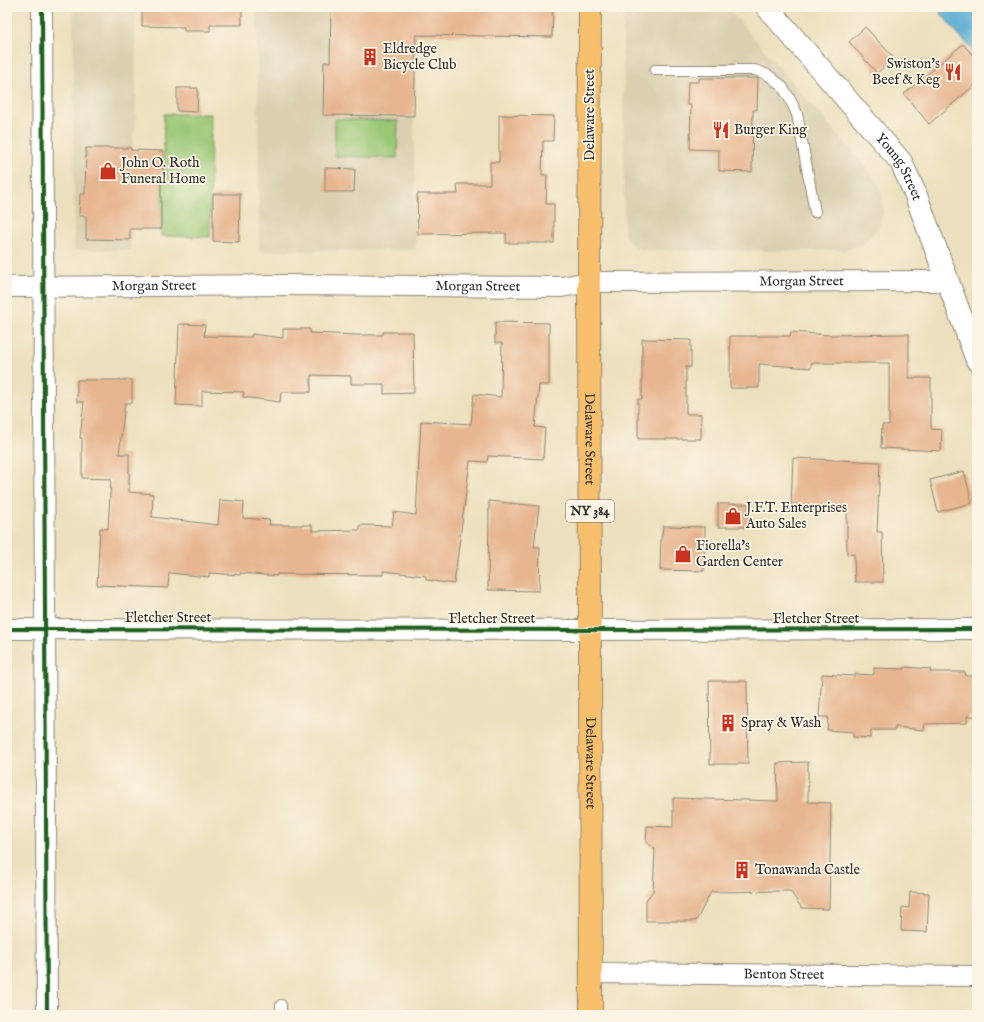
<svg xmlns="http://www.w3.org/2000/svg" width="984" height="1022" font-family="'IM FELL English',serif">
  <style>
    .built { fill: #dad0b1 }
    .green { fill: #99c775; stroke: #627950 }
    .water { fill: #56acd2; stroke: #406c7e }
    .building { fill: #e7b690 }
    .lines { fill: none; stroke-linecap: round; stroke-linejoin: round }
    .service-casing { stroke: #8c8674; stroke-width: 12 }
    .minor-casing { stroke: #8c8674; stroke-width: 22 }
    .tertiary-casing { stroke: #8c8674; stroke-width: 24 }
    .primary-casing { stroke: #8c8674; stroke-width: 24 }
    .service { stroke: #fff; stroke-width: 10 }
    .minor { stroke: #fff; stroke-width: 20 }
    .tertiary { stroke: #fff; stroke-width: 22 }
    .primary { stroke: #f8bf6c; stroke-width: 22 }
    .cycleway-casing { stroke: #fcf5e5; stroke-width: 6 }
    .cycleway { stroke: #1b5e20; stroke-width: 4 }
    .labels { text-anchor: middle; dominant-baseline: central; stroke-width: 3.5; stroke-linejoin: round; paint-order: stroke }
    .shield { fill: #fcf5e5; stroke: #6a6863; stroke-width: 1 }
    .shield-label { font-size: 13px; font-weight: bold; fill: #2b2b2b }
    .poi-label { font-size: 14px; fill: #2b2b2b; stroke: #fcf5e5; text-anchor: start }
    .street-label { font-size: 14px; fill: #2b2b2b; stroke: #fcf5e5 }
  </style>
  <rect width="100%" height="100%" fill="#fcf5e5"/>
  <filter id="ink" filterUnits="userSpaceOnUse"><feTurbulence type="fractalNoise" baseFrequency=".025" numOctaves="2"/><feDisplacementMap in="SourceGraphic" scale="8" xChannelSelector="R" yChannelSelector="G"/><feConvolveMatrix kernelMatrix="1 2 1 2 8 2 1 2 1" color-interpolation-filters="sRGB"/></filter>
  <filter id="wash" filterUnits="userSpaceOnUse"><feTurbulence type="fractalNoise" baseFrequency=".012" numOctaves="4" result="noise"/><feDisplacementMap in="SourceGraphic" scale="16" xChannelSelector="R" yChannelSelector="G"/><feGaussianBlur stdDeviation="0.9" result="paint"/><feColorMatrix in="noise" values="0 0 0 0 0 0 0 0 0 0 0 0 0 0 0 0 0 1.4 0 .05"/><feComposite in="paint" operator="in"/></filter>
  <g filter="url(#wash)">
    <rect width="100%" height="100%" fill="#ede0be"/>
    <!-- built -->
    <g class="built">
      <path d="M73,7H135L136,131H133L131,250H74Z"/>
      <path d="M257,7H415L414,113L416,250L259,251Z"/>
      <path d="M623,7H727L871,173L877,183L882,195L883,211L880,223L873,234L863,244L845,250L808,251L644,250L632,245L624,235Z"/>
    </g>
    <!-- green -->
    <g class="green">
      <path d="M164,114H211L210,237L161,236V175H163Z"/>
      <path d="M335,119L398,121L397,158L335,156Z"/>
    </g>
    <!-- water -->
    <path class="water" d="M935,7H977V56Z"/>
    <g id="blocks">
      <!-- building -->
      <g class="building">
        <path d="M142,7H242V25H210V31H184V27L142,26Z"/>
        <path d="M331,7H553L552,37L416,35L414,116L323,115L324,62H330Z"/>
        <path d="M865,27L894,58L877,73L849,42Z"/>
        <path d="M963,44L977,60V83L929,124L904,94Z"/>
        <path d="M699,78H758L757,110H753L752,172L719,171V150L690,149L691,105H687L688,82H699Z"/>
        <path d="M177,88H198L197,112L177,111Z"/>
        <path d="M499,115L554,116L553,141H543L542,175H547L546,204H554V243H506V233L418,234L417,194H458L457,184H490V162H499Z"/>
        <path d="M86,148H131V150L163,151V175H161V229H130V240L86,239V216H79L80,194H85Z"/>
        <path d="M325,168L355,169L354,192H325Z"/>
        <path d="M213,194H240L239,242L213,241Z"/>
        <path d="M495,322L549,323V385H539L535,427L545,428L543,459L488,456L487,462L470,461L454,584L426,580V576L383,571V575L277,574V576L240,573V575L209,573V577L169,573L168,588L97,585L100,528L108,529L111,479L82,478V438H80L84,402H77V380H132V403H125L119,454H129V492L153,494L152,517L218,525L220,500L244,502L243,518L270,520L269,525H312V531L360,530V525L392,526L394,512L416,515L421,421L471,424L474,394L501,397L502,343H495Z"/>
        <path d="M179,324L205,325L204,336L251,337L252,334L283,338V329H310V333L357,335H383V332H413L414,393L384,394V384H351V376L311,375V392H281L280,402L243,397L244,392L202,391V406L176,405Z"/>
        <path d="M791,332L830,335L909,334V378H931V429L942,430L941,451L881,448L882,425H889V363H811V368L759,364V388H730V336H790Z"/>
        <path d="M642,339L691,340V367H686V414H701V439H638V399H642Z"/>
        <path d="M793,458L880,462L877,532H882L883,582H855L854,554L847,555V507L791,505Z"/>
        <path d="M964,471L972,503L938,512L930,480Z"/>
        <path d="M489,501L539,506L534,547H540L539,591L488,590Z"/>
        <rect x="718" y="504" width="30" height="23"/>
        <path d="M663,526L705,527L704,571L660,570L661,536H662Z"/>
        <path d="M905,667L931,669L930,672H965L966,676H977V716H967V723L925,724L924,730L895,727V730H871V738L853,737V732L827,730L828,717H819L822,674L855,676V674L874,675V668L905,669Z"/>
        <path d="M709,681H747L748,764H710Z"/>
        <path d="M808,762V802L831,803L829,909L802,908L790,891L711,892L696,921H646V900L653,891L655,849L646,842L647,826L673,827V798L778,801L777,763Z"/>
        <path d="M910,892L929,893L927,932L901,931L902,907L909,908Z"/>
      </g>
    </g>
  </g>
  <g filter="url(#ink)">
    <use href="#blocks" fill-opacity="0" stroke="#8c8674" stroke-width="1"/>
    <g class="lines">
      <!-- service casing -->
      <g class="service-casing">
        <g id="service">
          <path d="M655,70H755L768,75L781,85L789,97L797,114L815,212"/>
          <path d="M281,1015V1005"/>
        </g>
      </g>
      <!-- minor casing -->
      <g class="minor-casing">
        <g id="minor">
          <path d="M42,7L47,1015"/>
          <path id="s1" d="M7,287L291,285L561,287L589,282L948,281"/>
          <path d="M7,629L590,630L977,629"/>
          <path id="s2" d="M591,973L977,976"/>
        </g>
      </g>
      <!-- tertiary casing -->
      <g class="tertiary-casing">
        <g id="tertiary">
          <path id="s3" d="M767,7L901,162L915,193L977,360"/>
        </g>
      </g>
      <!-- primary casing -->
      <g class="primary-casing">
        <g id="primary">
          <path id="s4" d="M590,7L589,282L591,1015"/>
        </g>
      </g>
      <!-- service -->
      <use href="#service" class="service"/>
      <!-- minor -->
      <use href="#minor" class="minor"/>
      <!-- tertiary -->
      <use href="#tertiary" class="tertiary"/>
      <!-- primary -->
      <use href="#primary" class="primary"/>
      <!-- cycleway casing -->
      <g class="cycleway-casing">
        <g id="cycleway">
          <path d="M42,7L47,1015"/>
          <path d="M7,629L590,630L977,629"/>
        </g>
      </g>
      <!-- cycleway -->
      <use href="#cycleway" class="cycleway"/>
    </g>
  </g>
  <!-- icons -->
  <defs>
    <g id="building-bare" transform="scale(1.38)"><path d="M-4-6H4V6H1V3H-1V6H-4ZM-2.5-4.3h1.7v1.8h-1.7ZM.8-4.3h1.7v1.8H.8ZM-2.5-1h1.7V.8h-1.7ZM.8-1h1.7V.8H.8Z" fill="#c8321e" stroke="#fcf5e5" stroke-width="2.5" paint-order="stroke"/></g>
    <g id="restaurant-bare" transform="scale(1.38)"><path d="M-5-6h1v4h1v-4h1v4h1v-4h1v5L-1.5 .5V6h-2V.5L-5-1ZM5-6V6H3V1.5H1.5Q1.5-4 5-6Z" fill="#c8321e" stroke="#fcf5e5" stroke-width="2.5" paint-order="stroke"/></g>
    <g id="shop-bare" transform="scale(1.38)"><path d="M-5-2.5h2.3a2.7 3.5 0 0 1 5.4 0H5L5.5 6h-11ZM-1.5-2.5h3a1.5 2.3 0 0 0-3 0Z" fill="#c8321e" stroke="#fcf5e5" stroke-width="2.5" paint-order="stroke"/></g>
  </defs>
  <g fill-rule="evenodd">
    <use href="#building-bare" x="370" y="57"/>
    <use href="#restaurant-bare" x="953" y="72"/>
    <use href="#restaurant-bare" x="721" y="130"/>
    <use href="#shop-bare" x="108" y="171"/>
    <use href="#shop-bare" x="733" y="516"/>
    <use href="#shop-bare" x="683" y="554"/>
    <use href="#building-bare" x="728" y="723"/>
    <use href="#building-bare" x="742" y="870"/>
  </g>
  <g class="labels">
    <!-- shield labels -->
    <rect class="shield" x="566" y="500" width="48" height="22" rx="3"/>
    <g class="shield-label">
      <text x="590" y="511">NY 384</text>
    </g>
    <!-- poi labels -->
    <g class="poi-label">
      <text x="383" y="49">Eldredge<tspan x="383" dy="16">Bicycle Club</tspan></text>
      <text x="940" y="64" text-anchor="end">Swiston's<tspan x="940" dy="16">Beef &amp; Keg</tspan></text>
      <text x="734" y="130">Burger King</text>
      <text x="121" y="163">John O. Roth<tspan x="121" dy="16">Funeral Home</tspan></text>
      <text x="746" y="508">J.F.T. Enterprises<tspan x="746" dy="16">Auto Sales</tspan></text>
      <text x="696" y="546">Fiorella's<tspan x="696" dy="16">Garden Center</tspan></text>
      <text x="741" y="723">Spray &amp; Wash</text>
      <text x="755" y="870">Tonawanda Castle</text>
    </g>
    <!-- street labels -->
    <g class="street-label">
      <text transform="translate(590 115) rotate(-90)">Delaware Street</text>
      <text stroke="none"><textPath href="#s3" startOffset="208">Young Street</textPath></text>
      <text stroke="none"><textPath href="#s1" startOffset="795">Morgan Street</textPath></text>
      <text stroke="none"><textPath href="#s1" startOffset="147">Morgan Street</textPath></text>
      <text stroke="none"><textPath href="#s1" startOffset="471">Morgan Street</textPath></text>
      <text stroke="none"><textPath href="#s4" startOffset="432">Delaware Street</textPath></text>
      <text x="168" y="618">Fletcher Street</text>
      <text x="492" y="619">Fletcher Street</text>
      <text x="816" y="619">Fletcher Street</text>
      <text stroke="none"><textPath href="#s4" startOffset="756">Delaware Street</textPath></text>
      <text stroke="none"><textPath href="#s2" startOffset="193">Benton Street</textPath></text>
    </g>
  </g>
  <!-- margin -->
  <rect width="984" height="1022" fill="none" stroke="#fcf5e5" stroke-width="24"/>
</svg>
